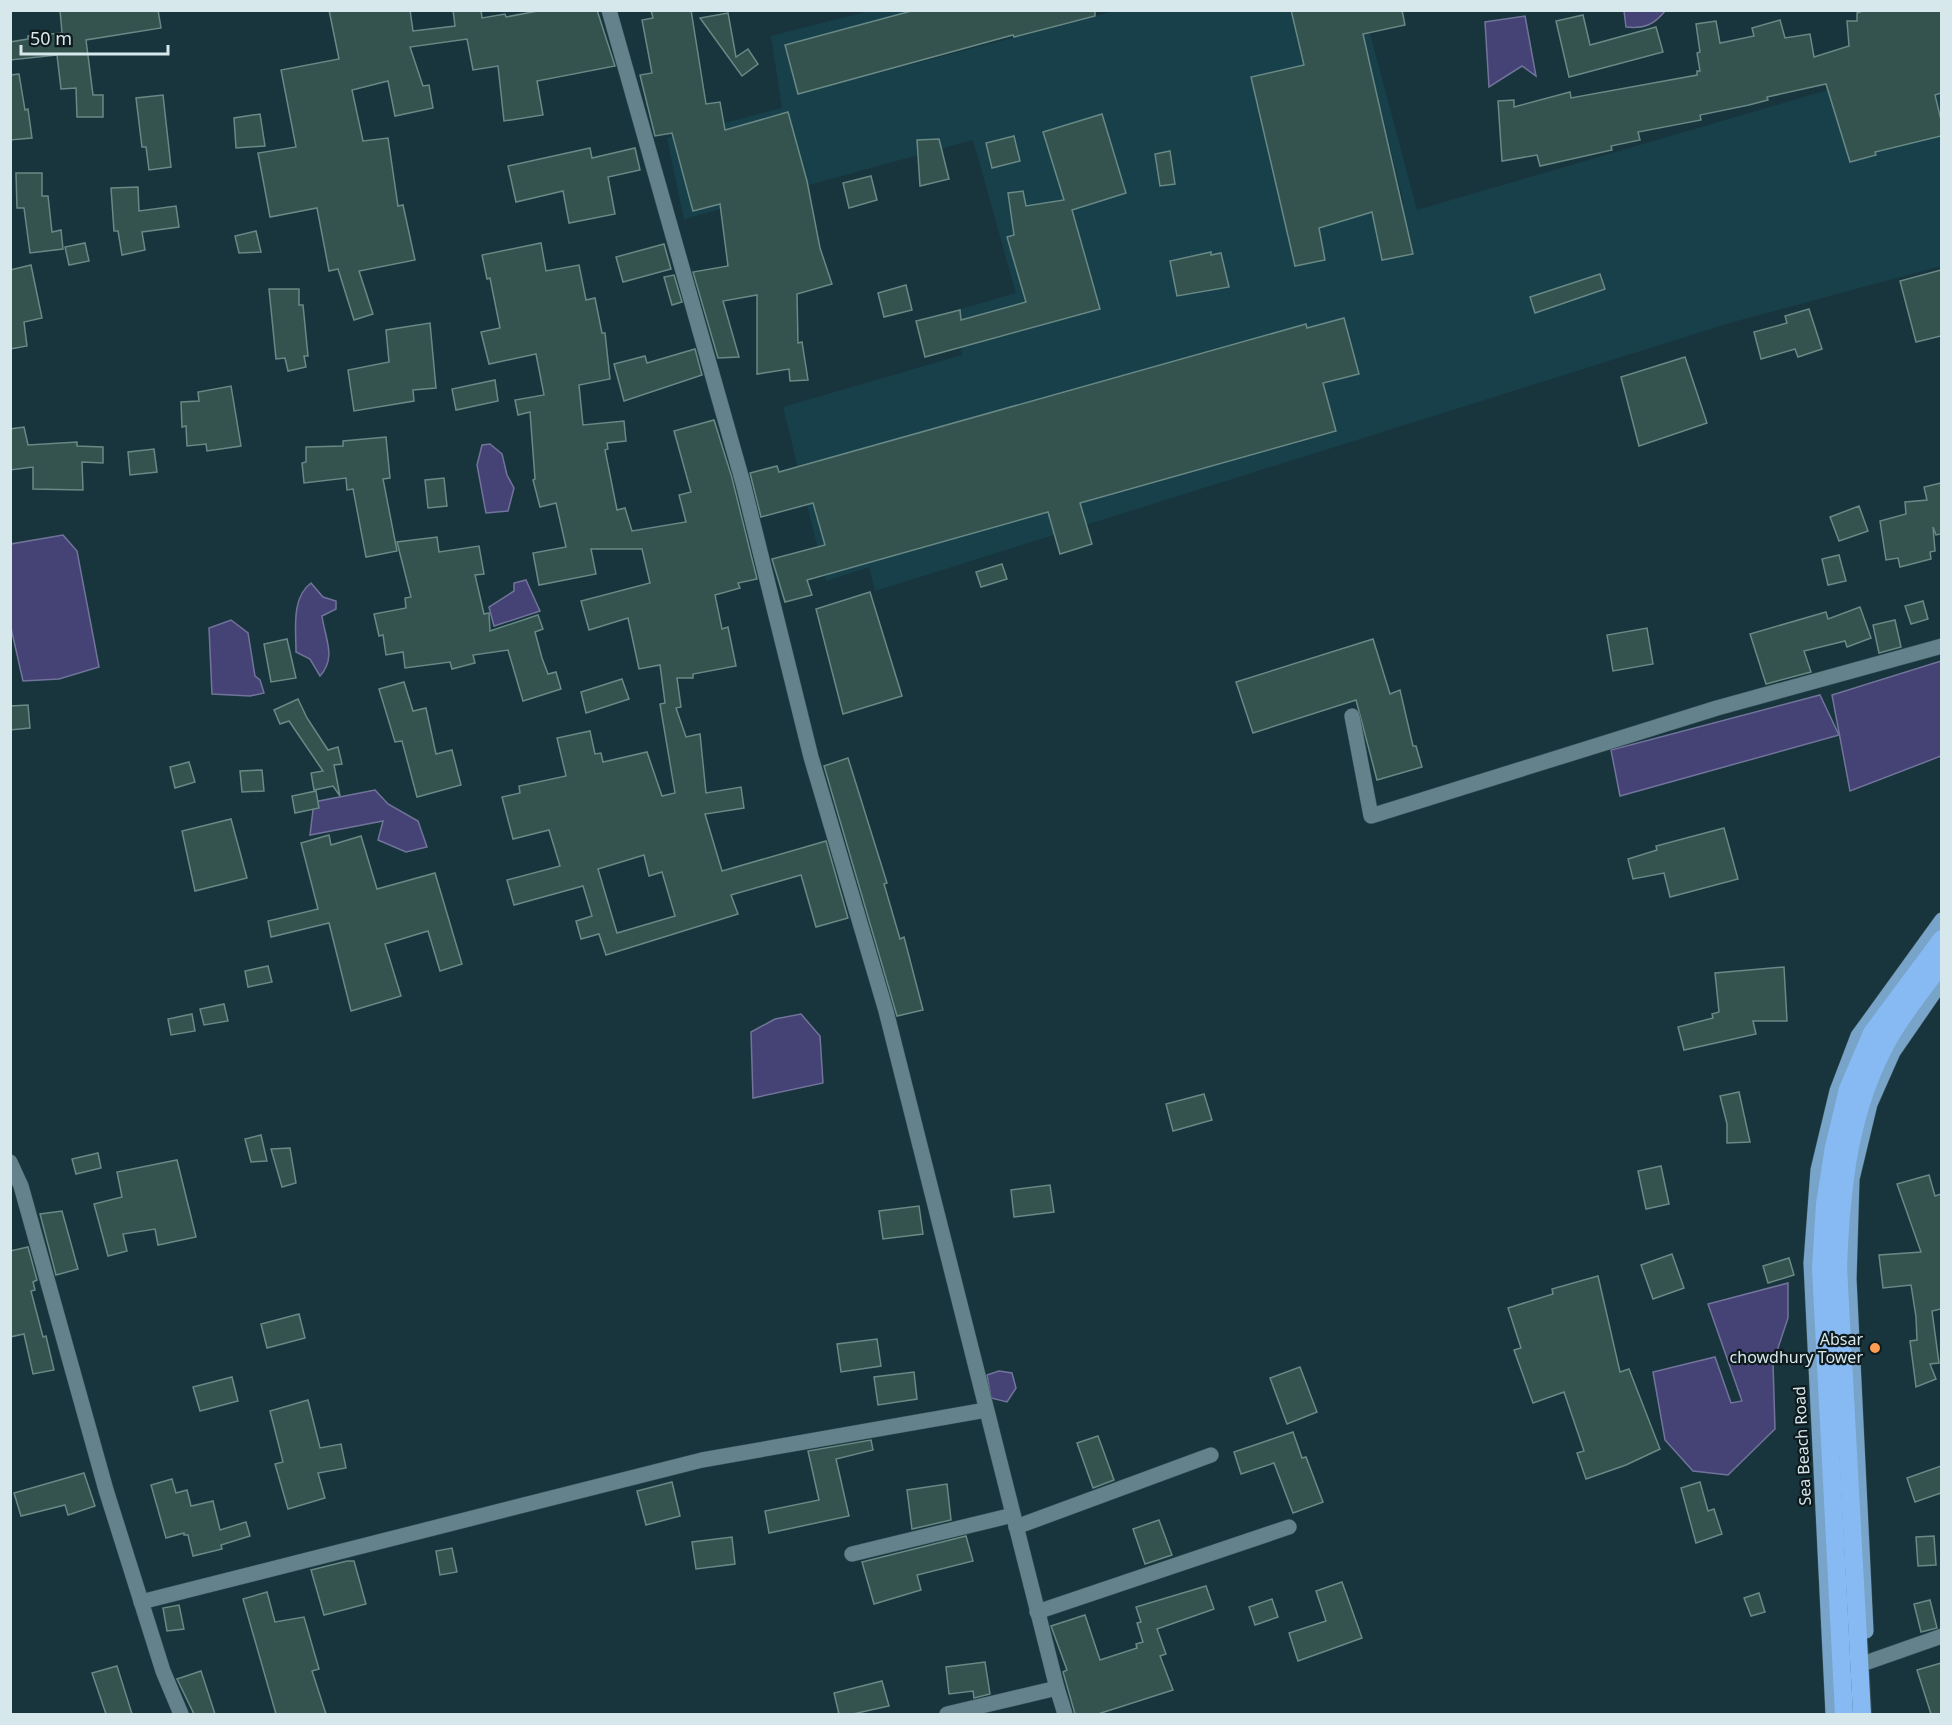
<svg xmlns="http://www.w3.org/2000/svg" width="1952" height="1725" font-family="'Noto Sans',sans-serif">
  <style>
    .built { fill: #18404b; fill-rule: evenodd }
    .water { fill: #454376; stroke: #71749a; stroke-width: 1.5 }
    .building { fill: #34534f; stroke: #688985; stroke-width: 1.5; fill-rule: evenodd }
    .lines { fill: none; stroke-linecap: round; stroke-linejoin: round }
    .street-casing { stroke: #385158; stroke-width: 16 }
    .primary-casing { stroke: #385158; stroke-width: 16 }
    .highway-casing { stroke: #385158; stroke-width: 20 }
    .street { stroke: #63828b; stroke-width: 15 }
    .primary { stroke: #79a4c9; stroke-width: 15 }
    .highway { stroke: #87baf3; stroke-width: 18 }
    .poi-dot { fill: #fd9d54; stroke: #0e1a1e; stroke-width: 2 }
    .labels { text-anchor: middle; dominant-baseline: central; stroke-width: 4.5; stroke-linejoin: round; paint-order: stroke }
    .poi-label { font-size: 16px; fill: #d7e8ed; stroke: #0e1a1e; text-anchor: end }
    .street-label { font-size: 16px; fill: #d7e8ed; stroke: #0e1a1e }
  </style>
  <rect width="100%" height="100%" fill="#18353d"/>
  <!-- built -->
  <path class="built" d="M869,11H915L785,45L798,94L1115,11H1299L1291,13L1302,60L1341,51L1380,211L1404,205L1358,11H1364L1417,210L1941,57V266L1733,322L875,591L869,567L826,581L783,407L962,355L954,311L1016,293L973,140L684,219L667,138L782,108L771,36ZM1303,65L1377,211L1344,220ZM1296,68L1332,224L1288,235L1251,78ZM788,112L807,180L693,211L675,143ZM1407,225L1413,254L1382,260L1376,231ZM1007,237L1100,309L968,346L961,320L1026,302ZM1321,240L1325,260L1295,266L1291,245ZM1306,324L1336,432L832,572L803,465Z"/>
  <!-- water -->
  <g class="water">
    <path d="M1624,11V10L1665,11C1654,25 1644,29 1626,27Z"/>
    <path d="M1525,16L1536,76L1522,66L1489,87L1485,22Z"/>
    <path d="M490,444L502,454L507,475L514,488L508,511L486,513L477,465L482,445Z"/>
    <path d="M63,535L77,551L99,667L59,679L23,681L11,628V544Z"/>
    <path d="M526,580L540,611L494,626L489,607L514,591V583Z"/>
    <path d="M311,583L323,597L336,601V609L322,616C325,639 337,657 320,676L310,659L296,652C296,629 291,598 311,583Z"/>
    <path d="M231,620L248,633L255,676L260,680L264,693L250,696L212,694L209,628Z"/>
    <path d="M1941,661V756L1850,791L1832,695Z"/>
    <path d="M1820,695L1839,735L1620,796L1611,750Z"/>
    <path d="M375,790L388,804L418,821L427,847L406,852L378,840L383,821L310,835L314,802Z"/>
    <path d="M801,1014L820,1036L823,1083L753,1098L751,1032L775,1019Z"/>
    <path d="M1788,1283V1318L1773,1363L1775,1429L1728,1475L1693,1471L1665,1440L1653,1372L1715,1357L1731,1403L1742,1401L1708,1304Z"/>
    <path d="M999,1371L1012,1373L1016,1388L1007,1402L991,1398L987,1375Z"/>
  </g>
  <!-- building -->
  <g class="building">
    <path d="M60,10H158L161,28L86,40L93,95H103V117H77L76,88L61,89L57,55L10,60V42L28,39V36L62,33Z"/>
    <path d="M329,10H410L413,31L455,26L453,10H481L482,18L505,14L506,17L543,10H597L615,66L537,81L543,115L504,121L498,66L473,70L467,39L410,47L423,86L429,85L433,108L395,116L388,81L352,90L363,141L388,138L398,206L403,205L415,260L359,271L373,314L354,320L338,269L329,271L317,208L270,217L258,153L296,147L281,70L339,59Z"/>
    <path d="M651,10H691L706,104L720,102L725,130L788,112L807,181L820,248L832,284L797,294L798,343L802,342L808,380L790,381L789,369L757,374V295L723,301L739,357L718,358L693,272L728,266L720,204L693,211L672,133L655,136L640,75L652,73L642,20L653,18Z"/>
    <path d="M915,10H1095V16L1014,37L1013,35L798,94L785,45Z"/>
    <path d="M1291,10H1402L1405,25L1363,34L1413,254L1382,260L1372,212L1319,228L1325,260L1295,266L1251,77L1304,65Z"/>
    <path d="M1865,10H1941V93L1935,95L1941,120V136L1875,152L1876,155L1850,162L1826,84L1767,97L1768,100L1749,105L1700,115L1701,120L1638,132L1640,140L1611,146L1612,150L1540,166L1537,155L1502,161L1498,101L1514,100V107L1570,92L1571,98L1697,75V71H1700L1697,53L1700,52L1696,24L1716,21L1720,43L1754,36L1752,28L1780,20L1785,38L1810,34L1814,57L1849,46L1847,21H1857V13Z"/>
    <path d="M728,13L736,57L748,49L758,64L742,76L700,18Z"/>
    <path d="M1583,15L1590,45L1656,27L1663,52L1569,77L1556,21Z"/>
    <path d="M19,74L25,110L28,109L32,138L10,140V75Z"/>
    <path d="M163,95L171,167L149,170L146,147H142L136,98Z"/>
    <path d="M260,114L265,146L236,148L234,118Z"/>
    <path d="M1102,114L1126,193L1072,210L1100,309L925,357L916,321L960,310L961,320L1026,302L1007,237L1014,235L1008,193L1023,191L1026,206L1064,200L1043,132Z"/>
    <path d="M1014,136L1020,161L992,168L986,143Z"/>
    <path d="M939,139L949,179L920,186L917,140Z"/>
    <path d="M590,148L592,158L635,148L640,170L608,177L615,214L569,223L563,191L516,202L508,166Z"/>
    <path d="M1170,151L1175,184L1160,186L1155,154Z"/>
    <path d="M16,173H42V196H48L52,232L61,230L63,249L30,253L24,208H17Z"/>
    <path d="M871,176L877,200L849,208L843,183Z"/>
    <path d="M138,187L139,211L176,206L179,227L142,232L145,250L122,255L118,231H114L111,188Z"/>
    <path d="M256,231L261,252L239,253L235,236Z"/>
    <path d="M85,243L89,261L69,265L65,247Z"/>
    <path d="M541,243L546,271L579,265L586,300L595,298L602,333H605L610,379L579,385L583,425L624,421L626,441L607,443L608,449L605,450L617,510L625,508L632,531L686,522L679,495L691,492L674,431L714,420L732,478L757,579L738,583L740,588L715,595L722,629L728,627L736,666L693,674V678H677L681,707L676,708L686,737L700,734L706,793L741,787L744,808L705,814L722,871L826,841L848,918L816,927L801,875L731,895L738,914L606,955L599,934L581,939L576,921L592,916L583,886L514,905L507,880L560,866L549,830L513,839L502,797L520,793L519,786L566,776L557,738L590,731L595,754L601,753L603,762L647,752L662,796L675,793L660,704L665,703L660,665L639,669L628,618L589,630L581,601L650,583L642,549H591L596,574L539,585L533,553L566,547L556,503L540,507L533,480L535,479L530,412L518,415L515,400L544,395L536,354L489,364L481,332L500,328L490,278L487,279L482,255ZM644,855L649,876L662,872L675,916L617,933L598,869Z"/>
    <path d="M664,244L671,269L623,282L616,257Z"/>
    <path d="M1211,252V255L1221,253L1229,287L1177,296L1170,261Z"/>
    <path d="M31,265L42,318L24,322L27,346L10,349V270Z"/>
    <path d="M1941,270V336L1916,342L1900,281Z"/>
    <path d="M1600,274L1605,289L1535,313L1530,297Z"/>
    <path d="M674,275L682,302L672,305L664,277Z"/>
    <path d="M906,285L912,310L884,317L878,293Z"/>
    <path d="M269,289H299V305H303L308,356H304L306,367L288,371L285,358L276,359Z"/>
    <path d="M1809,309L1822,349L1798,357L1795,349L1761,359L1754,332L1787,323L1785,316Z"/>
    <path d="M1344,318L1359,374L1323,383L1336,431L1080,503L1092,544L1060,554L1048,512L807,580L812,595L785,602L772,559L825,545L813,503L761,517L750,473L777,466L779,472L1306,324L1307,328Z"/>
    <path d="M430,323L436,388L413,390L414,401L354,411L348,370L389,362L386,330Z"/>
    <path d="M695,349L702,375L624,401L614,364L645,356L647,363Z"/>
    <path d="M1685,357L1707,423L1639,446L1621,377Z"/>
    <path d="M495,380L498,401L456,410L452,389Z"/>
    <path d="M231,386L241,446L207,451L206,444L187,446L186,426L182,427L181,402L199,401L198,392Z"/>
    <path d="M24,427L28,445L77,442V446L103,447V463L82,462L83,490L33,489V467L10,470V429Z"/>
    <path d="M386,437L390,478L383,479L397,551L366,557L353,489L347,490L346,478L304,483L302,463L306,462V447L343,446V441Z"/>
    <path d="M154,449L157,472L130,475L128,452Z"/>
    <path d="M444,478L447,506L428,508L425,480Z"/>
    <path d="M1941,483V534L1936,535L1933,527L1935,551L1930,552L1931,559L1900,567L1898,558L1886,560L1880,521L1906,514L1905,502L1927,500L1924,487Z"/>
    <path d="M1859,506L1868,531L1839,541L1830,517Z"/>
    <path d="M437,537L439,552L479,546L484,574L475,575L484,614L489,613L490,631L538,615L543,629L535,632L542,658L548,674L556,672L561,689L523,701L508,650L473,655L475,663L452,669L450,662L405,668L403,652L386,655L383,635L379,636L374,614L406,608L405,598L411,597L397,542Z"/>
    <path d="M1839,555L1846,581L1828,585L1822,559Z"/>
    <path d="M1002,564L1007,579L981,587L976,572Z"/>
    <path d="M870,592L902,696L843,714L816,609Z"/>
    <path d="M1923,601L1928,619L1911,624L1905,606Z"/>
    <path d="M1860,607L1871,638L1847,647L1845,641L1804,651L1811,672L1766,684L1750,634L1826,612L1828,619Z"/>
    <path d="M1895,620L1901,647L1879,653L1873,625Z"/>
    <path d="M1647,628L1653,664L1613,671L1607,635Z"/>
    <path d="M287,639L296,678L271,682L264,644Z"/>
    <path d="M1373,639L1390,694L1400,690L1413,746H1416L1422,767L1377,780L1356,700L1253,733L1236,682Z"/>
    <path d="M622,679L629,699L586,713L581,692Z"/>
    <path d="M404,682L413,711L426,708L436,754L452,750L461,785L417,797L402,741L395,742L379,689Z"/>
    <path d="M298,699L307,718L328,750L338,747L342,764L334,765L340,796L333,786L314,790L311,773L323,771L289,721L280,724L274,710Z"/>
    <path d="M28,705L30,728L10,730V706Z"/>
    <path d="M848,758L887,883L884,884L900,939L904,937L923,1010L897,1016L824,766Z"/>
    <path d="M189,762L195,782L175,788L170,767Z"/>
    <path d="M262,770L264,791L242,792L240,771Z"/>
    <path d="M316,791L319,808L295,813L292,796Z"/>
    <path d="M231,819L247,878L195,891L182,831Z"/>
    <path d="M1724,828L1738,879L1670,897L1664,873L1633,879L1628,859L1657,850L1656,846Z"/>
    <path d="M329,835L331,845L361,836L377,889L435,873L462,964L440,971L428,931L385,944L401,996L351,1011L329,923L271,937L268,921L318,909L301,843Z"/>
    <path d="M268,966L272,982L248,987L245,971Z"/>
    <path d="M1784,967L1787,1021H1753L1756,1034L1684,1050L1678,1027L1713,1018L1712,1014L1719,1012L1715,973Z"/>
    <path d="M224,1004L228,1021L204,1025L200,1009Z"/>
    <path d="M192,1014L195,1031L171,1035L168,1019Z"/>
    <path d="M1739,1092L1750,1142L1727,1143V1124L1720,1096Z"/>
    <path d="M1204,1094L1212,1120L1173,1131L1166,1104Z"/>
    <path d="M261,1135L267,1161L251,1162L245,1139Z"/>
    <path d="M290,1148L296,1183L282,1187L271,1149Z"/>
    <path d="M98,1153L101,1168L76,1174L72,1159Z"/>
    <path d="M177,1160L196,1237L158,1245L155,1229L123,1234L127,1251L108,1256L94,1204L122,1197L117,1172Z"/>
    <path d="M1661,1166L1669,1204L1646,1209L1638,1171Z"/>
    <path d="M1929,1175L1935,1196L1941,1194V1309L1932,1311L1939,1363L1930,1364L1936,1379L1916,1387L1910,1341L1917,1340L1916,1317L1911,1285L1883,1288L1879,1255L1921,1252L1897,1184Z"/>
    <path d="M1050,1185L1054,1212L1014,1217L1011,1190Z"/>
    <path d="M919,1206L923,1234L883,1239L879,1211Z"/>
    <path d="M62,1211L78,1269L56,1275L40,1214Z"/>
    <path d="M28,1247L37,1280L33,1282L35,1290L31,1291L43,1337L46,1336L54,1370L33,1374L24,1334L10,1337V1251Z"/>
    <path d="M1672,1254L1684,1288L1653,1299L1641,1265Z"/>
    <path d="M1789,1258L1794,1275L1768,1283L1763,1266Z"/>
    <path d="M1598,1276L1620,1372L1629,1369L1660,1449L1626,1465L1586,1479L1577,1453L1584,1451L1564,1392L1533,1403L1514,1350L1521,1348L1508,1308L1553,1294L1552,1289Z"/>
    <path d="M299,1314L305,1338L267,1348L261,1324Z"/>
    <path d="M877,1339L881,1366L841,1372L837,1344Z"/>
    <path d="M1300,1367L1317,1412L1287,1424L1270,1378Z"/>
    <path d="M914,1372L917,1399L878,1405L874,1377Z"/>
    <path d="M232,1377L238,1401L200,1411L193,1387Z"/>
    <path d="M308,1400L320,1448L341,1444L346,1468L318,1473L325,1498L288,1509L275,1464L283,1462L270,1411Z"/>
    <path d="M1293,1432L1302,1458L1306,1457L1323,1502L1293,1513L1274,1463L1241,1474L1234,1452Z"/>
    <path d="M1098,1436L1114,1480L1093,1488L1077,1443Z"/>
    <path d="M871,1440L873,1450L836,1459L849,1516L769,1533L765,1511L819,1500L808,1451Z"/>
    <path d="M1941,1466V1493L1915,1502L1907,1478Z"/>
    <path d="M84,1473L95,1506L68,1515L65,1505L21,1516L14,1493Z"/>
    <path d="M172,1479L176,1493L187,1490L191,1506L213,1501L220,1530L246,1522L250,1536L221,1545L222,1549L193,1556L188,1535H184V1533L166,1538L151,1485Z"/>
    <path d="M672,1482L680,1516L646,1525L637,1491Z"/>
    <path d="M1700,1482L1708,1511L1714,1509L1722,1534L1696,1543L1681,1488Z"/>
    <path d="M947,1484L951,1520L912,1529L907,1490Z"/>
    <path d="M1159,1520L1172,1555L1145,1564L1133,1529Z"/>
    <path d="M966,1536L973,1561L917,1575L921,1590L874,1604L862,1562Z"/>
    <path d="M1934,1536L1936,1565L1918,1566L1916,1537Z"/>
    <path d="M732,1537L735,1564L696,1569L692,1542Z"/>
    <path d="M452,1548L457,1572L440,1575L436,1551Z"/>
    <path d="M347,1561H354L366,1604L324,1615L311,1570Z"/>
    <path d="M1342,1582L1362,1638L1298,1661L1289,1633L1326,1621L1316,1591Z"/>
    <path d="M1206,1586L1214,1609L1157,1629L1166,1654L1160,1656L1173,1690L1098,1714H1075L1063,1672L1067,1670L1051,1626L1085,1615L1100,1660L1137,1648L1136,1644L1143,1642L1137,1623L1141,1622L1136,1607Z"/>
    <path d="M267,1592L275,1622L304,1617L319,1669L312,1671L326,1714H276L243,1599Z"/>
    <path d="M1759,1593L1765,1612L1751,1616L1744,1598Z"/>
    <path d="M1272,1599L1278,1617L1255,1625L1249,1607Z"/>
    <path d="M1930,1600L1937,1628L1921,1632L1914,1604Z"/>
    <path d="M179,1605L184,1629L167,1631L163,1608Z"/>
    <path d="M985,1662L990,1694L974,1698L973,1691L949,1694L946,1667Z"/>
    <path d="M1941,1663V1714H1931L1917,1670Z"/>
    <path d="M117,1666L132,1714H106L92,1673Z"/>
    <path d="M201,1671L215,1714H194L177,1679Z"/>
    <path d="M882,1681L889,1706L853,1714H839L834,1693Z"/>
  </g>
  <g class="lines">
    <!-- street casing -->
    <g class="street-casing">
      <g id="street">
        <path d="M609,10L743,483L811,757L886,1011L1057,1688L947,1714"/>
        <path d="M1352,716L1371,816L1717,708L1942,646"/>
        <path d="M10,1162L21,1186L106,1490L163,1671L181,1714"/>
        <path d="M1016,1527L1211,1455"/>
        <path d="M852,1554L1013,1515"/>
        <path d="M141,1602L702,1460L986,1410"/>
        <path d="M1037,1612L1289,1527"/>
        <path d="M1868,1662L1942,1636"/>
        <path d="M1057,1688L1065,1714"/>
      </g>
    </g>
    <!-- primary casing -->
    <g class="primary-casing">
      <g id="primary">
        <path d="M1866,1631L1849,1279L1852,1179L1870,1104L1893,1052L1942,981"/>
        <path d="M1833,1714L1811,1263L1818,1170L1837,1091L1858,1036L1942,920"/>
      </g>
    </g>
    <!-- highway casing -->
    <g class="highway-casing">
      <g id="highway">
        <path d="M1844,1714L1821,1268L1825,1204L1834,1147L1848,1089L1872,1033L1942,939"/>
        <path d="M1862,1714L1838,1267C1841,1187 1849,1109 1889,1038C1904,1012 1924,988 1942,963"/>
      </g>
    </g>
    <!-- street -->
    <use href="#street" class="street"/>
    <!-- primary -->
    <use href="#primary" class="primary"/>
    <!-- highway -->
    <use href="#highway" class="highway"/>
  </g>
  <!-- markers -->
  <circle class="poi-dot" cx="1875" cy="1348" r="6"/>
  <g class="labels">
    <!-- poi labels -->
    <g class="poi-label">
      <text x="1863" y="1339">Absar<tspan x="1863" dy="18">chowdhury Tower</tspan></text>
    </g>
    <!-- street labels -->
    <g class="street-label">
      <text transform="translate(1802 1446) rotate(-93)">Sea Beach Road</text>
    </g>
  </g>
  <!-- border -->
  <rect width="1952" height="1725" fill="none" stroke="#d7e8ed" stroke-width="24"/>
  <!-- scale -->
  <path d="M21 45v9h147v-9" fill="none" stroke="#d7e8ed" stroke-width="3"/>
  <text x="30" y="45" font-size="18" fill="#d7e8ed" stroke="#0e1a1e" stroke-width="4.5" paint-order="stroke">50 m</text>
</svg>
